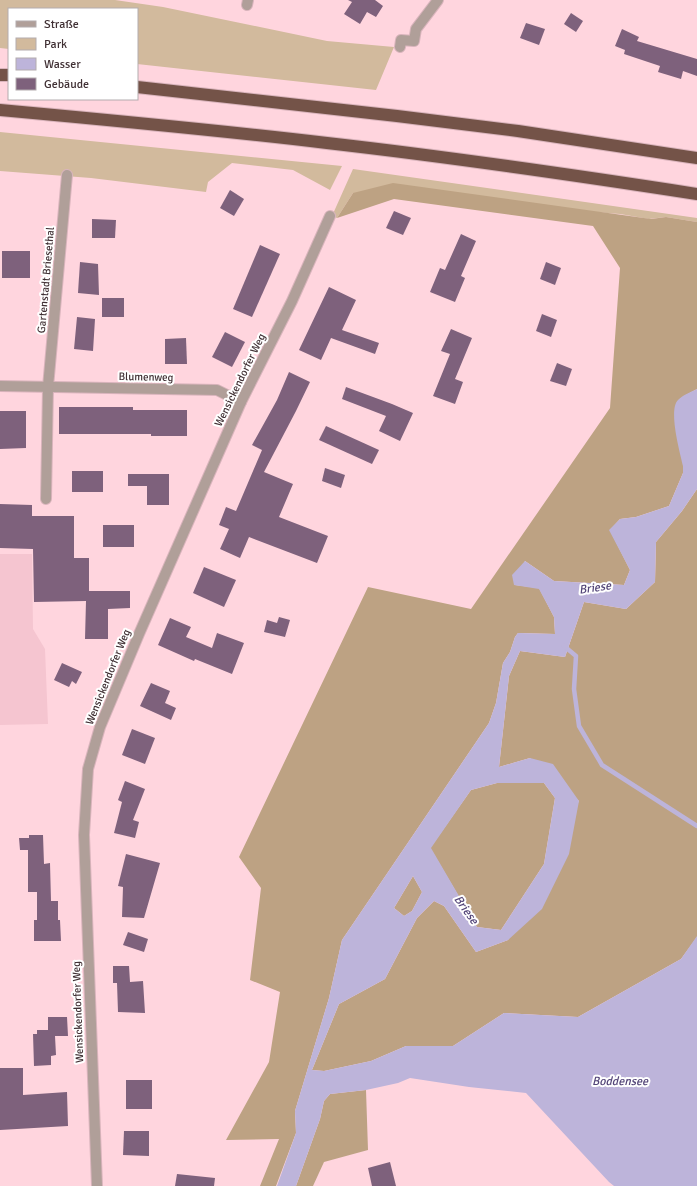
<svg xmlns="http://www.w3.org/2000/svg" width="697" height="1186" font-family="Signika,sans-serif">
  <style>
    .built { fill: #f5c5d0 }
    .green { fill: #d2ba9d }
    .forest { fill: #bda283 }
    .water { fill: #bdb4da; fill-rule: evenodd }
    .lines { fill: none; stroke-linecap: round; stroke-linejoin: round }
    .stream { stroke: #bdb4da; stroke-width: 4.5 }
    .building { fill: #7e617c }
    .street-casing { stroke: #d9b4bc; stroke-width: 12 }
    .highway-casing { stroke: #d9b4bc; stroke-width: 14 }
    .street { stroke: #b09f99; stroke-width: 10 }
    .highway { stroke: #745348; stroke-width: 12 }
    .labels { text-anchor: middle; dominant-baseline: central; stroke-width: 4; stroke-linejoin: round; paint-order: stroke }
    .street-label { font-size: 11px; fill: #403034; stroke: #fff }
    .water-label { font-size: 12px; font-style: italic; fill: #534578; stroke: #fff }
  </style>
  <rect width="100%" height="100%" fill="#ffd5de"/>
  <!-- built -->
  <path class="built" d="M0,554H32L33,629L45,649L48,724L0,725Z"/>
  <!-- green -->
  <g class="green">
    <path d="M0,0H115L163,7L327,41L394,47L376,90L137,64V9H9V49L0,48Z"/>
    <path d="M0,132L342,166L330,190L293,170L232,163L208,182L206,192L91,178L0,171Z"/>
    <path d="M353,169L697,218V222L666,217L649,219L620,214L353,193L337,218L332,216Z"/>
  </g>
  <!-- forest -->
  <g class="forest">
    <path d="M393,183L651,219L666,217L697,222V389L686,395L683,473L669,506L636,517L620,519L610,530L630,570L624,585L554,581L525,561L515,585L539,588L554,617L555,634L518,633L515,637L510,652L503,663L496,703L489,723L342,940L329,998L295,1111L296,1133L276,1186H260L279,1139L226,1140L269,1062L280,992L250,980L261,888L239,857L368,587L471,609L610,408L620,268L593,226L394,199L337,218L353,193Z"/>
    <path d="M697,489V937L681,959L578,1017L504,1013L453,1046H406L371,1061L324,1071L312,1070L339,1004L385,979L417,918L434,901L444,906L476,952L508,940L579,801L530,758L499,767L509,676L520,651L565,657L584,602L626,609L655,582L656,542L682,511Z"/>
    <path d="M497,783H544L555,798L544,864L501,930L477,927L430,848L471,790Z"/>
    <path d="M413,876L422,892L412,911L404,916L394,908Z"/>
    <path d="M366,1090L368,1150L324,1162L313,1186H296L320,1119L324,1101L330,1094Z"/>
  </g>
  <!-- water -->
  <path class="water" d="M697,389V489L682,511L656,542L655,582L626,609L584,602L565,657L520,651L509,676L499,767L530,758L553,764L579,801L569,854L542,909L508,940L476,952L444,906L434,901L417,918L385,979L339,1004L312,1070L324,1071L371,1061L406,1046H453L504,1013L578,1017L681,959L697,936V1186H614L609,1182L526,1093L469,1087L410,1078L398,1083L366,1090L330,1094L324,1101L320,1119L296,1186H277L296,1133L295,1111L329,998L342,940L489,723L496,703L503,663L510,652L515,637L518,633L555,634L554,617L539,589L514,585L512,575L525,561L554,581L624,585L630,570L609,530L620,519L636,517L669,506L683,473V466C680,452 668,410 678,400C683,395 691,392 697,389ZM497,783H544L555,798L544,864L501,930L477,927L431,848L471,790ZM413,876L422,892L412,911L404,916L394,908Z"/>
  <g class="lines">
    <!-- stream -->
    <path class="stream" d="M564,646L576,656L574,689L579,726L602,765L697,826"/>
  </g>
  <!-- building -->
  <g class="building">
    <path d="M348,0H375L383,6L376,17L367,12L360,24L344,14L352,2Z"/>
    <path d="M571,13L583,21L576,32L564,24Z"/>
    <path d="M526,23L545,29L539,45L520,38Z"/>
    <path d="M622,29L639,37L637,41L697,59V76L683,71L681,79L658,72L660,66L624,54L625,50L615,46Z"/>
    <path d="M230,190L244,199L234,216L220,208Z"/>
    <path d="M394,211L411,218L403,235L386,228Z"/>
    <path d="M92,219L116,220L115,238H92Z"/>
    <path d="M461,234L476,241L461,276L465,278L455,302L430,292L440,268L445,270Z"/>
    <path d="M260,245L280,254L252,317L233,309Z"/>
    <rect x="2" y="251" width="28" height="27"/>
    <path d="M80,262L98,264L99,295L78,293Z"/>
    <path d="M546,262L561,268L555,285L540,279Z"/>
    <path d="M329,287L356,300L342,330L379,343L375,354L331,338L321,360L299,350Z"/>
    <rect x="102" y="298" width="22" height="19"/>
    <path d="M542,314L557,320L551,337L536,331Z"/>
    <path d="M77,317L95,319L93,351L74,349Z"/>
    <path d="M451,329L472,338L455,379L463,382L455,404L433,396L450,354L441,351Z"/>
    <path d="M225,332L245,342L232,367L212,357Z"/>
    <path d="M186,338L187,364H165V339Z"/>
    <path d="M557,363L572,369L566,386L550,381Z"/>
    <path d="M289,372L310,382L296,411L264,472L293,484L279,517L328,536L317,563L249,537L240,558L220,549L229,529L219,525L226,507L236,511L262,450L252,445L277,400Z"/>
    <path d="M346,387L392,404L413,413L400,441L379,431L386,416L342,399Z"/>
    <path d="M59,407H133V410H187V436H151V434H59Z"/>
    <path d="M0,411H26V448L0,449Z"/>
    <path d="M326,426L379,450L372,464L319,440Z"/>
    <path d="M325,468L345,475L341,488L322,481Z"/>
    <rect x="72" y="471" width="31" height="21"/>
    <path d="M128,474H169V505H147V486H128Z"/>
    <path d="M0,504L32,505V516H74V558H89V591H130V608L108,609V639H85L86,601L34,602L33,549L0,548Z"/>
    <rect x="103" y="525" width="31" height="22"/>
    <path d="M204,567L236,580L224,607L193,593Z"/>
    <path d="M279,617L290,620L285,637L264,632L267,620L277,623Z"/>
    <path d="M170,618L191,627L186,637L212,648L217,633L244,643L232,674L195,659L194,661L158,645Z"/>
    <path d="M62,663L82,672L76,684L72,681L69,687L54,680Z"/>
    <path d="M151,683L170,691L165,703L176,708L171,720L140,706Z"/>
    <path d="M132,729L155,738L145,764L122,755Z"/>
    <path d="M125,781L145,789L133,820L139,822L135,838L114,833L122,802L118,800Z"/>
    <path d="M29,835H43L44,864L50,863L51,901H58V920H60L61,941H34V920H37V892H28V850H20L19,838H29Z"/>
    <path d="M126,854L160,863L144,918L122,917L123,887L118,886Z"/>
    <path d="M128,932L148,939L144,952L123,945Z"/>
    <path d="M113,966H129L130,982L143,981L145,1013L118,1012L117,983H113Z"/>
    <path d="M48,1017H67L68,1036H55L56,1055L51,1056V1065L34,1066L33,1034H37V1030H48Z"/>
    <path d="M0,1068H23V1095L67,1092L68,1126L0,1130Z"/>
    <rect x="126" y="1080" width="26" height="29"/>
    <path d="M124,1131H149V1156L123,1155Z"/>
    <path d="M390,1162L396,1186H372L368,1168Z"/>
    <path d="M177,1174L215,1178L214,1186H175Z"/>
  </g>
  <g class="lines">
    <!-- street casing -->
    <g class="street-casing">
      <g id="street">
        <path d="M247,5L248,0"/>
        <path d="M400,47L401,40L414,41L416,29L438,0"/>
        <path d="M0,386L217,390L241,402"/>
        <path d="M46,499L48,387L67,175"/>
        <path d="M97,1186L84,835L88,769L100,727L139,634L241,402L292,301L330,216"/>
      </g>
    </g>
    <!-- highway casing -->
    <g class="highway-casing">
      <g id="highway">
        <path d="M0,75H9"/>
        <path d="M137,87L397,116L518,131L697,158"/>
        <path d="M0,110C109,120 218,130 327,143C450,157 574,175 697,194"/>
      </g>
    </g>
    <!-- street -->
    <use href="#street" class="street"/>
    <!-- highway -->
    <use href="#highway" class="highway"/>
  </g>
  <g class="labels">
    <!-- street labels -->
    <g class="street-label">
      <text transform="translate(46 280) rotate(-85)">Gartenstadt Briesethal</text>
      <text transform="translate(146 377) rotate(1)">Blumenweg</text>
      <text transform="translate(240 380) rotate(-64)">Wensickendorfer Weg</text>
      <text transform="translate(108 677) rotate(-68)">Wensickendorfer Weg</text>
      <text transform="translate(78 1012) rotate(-92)">Wensickendorfer Weg</text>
    </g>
    <!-- water labels -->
    <g class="water-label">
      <text transform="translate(595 588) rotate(-8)">Briese</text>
      <text transform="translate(466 910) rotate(54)">Briese</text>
      <text x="620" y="1081">Boddensee</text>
    </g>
  </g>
  <!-- legend -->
  <rect x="8" y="8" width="130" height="92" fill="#ffffff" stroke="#b3acae"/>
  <rect x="16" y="21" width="20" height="6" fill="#b09f99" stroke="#b3acae"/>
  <text x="44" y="28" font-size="12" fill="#403034">Straße</text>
  <rect x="16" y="38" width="20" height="12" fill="#d2ba9d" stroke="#b3acae"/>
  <text x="44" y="48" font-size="12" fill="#403034">Park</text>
  <rect x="16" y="58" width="20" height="12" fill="#bdb4da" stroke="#b3acae"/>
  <text x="44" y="68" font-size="12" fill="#403034">Wasser</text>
  <rect x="16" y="78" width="20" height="12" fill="#7e617c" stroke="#b3acae"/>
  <text x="44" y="88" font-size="12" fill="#403034">Gebäude</text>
</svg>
